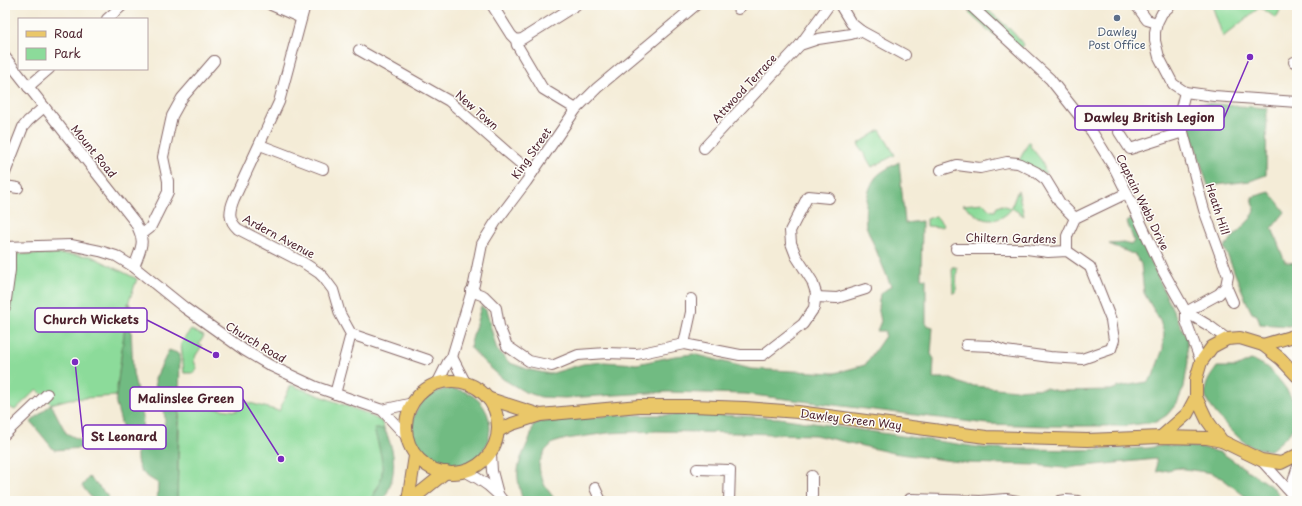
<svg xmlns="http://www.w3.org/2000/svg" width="1302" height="506" font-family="'Playpen Sans',sans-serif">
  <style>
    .green { fill: #8cdb9a; stroke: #6b7d62 }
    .forest { fill: #71bb82; stroke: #5e6d56 }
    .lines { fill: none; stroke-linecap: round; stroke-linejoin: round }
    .minor-casing { stroke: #866767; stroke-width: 12 }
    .major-casing { stroke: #866767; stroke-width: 14 }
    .minor { stroke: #fff; stroke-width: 10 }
    .major { stroke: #eac769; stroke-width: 12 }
    .service-dot { fill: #5c6f8a; stroke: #fdfcf7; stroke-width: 1.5 }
    .labels { text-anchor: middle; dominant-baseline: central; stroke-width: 3; stroke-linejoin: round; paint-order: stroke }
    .service-label { font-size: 11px; fill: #4e5e75; stroke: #fdfcf7 }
    .street-label { font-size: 11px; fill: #4a1f2b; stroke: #fdfcf7 }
    .leader { fill: none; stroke: #7b2cbf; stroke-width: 1.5 }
    .callout-dot { fill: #7b2cbf; stroke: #fdfcf7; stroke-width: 1.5 }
    .callout { fill: #fdfcf7; stroke: #7b2cbf; stroke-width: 1.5 }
    .callout-label { font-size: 12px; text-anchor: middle; font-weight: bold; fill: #4a1f2b }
  </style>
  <rect width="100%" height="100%" fill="#fdfcf7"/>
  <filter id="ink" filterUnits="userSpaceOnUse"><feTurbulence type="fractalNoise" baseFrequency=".025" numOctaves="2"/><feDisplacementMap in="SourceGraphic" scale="8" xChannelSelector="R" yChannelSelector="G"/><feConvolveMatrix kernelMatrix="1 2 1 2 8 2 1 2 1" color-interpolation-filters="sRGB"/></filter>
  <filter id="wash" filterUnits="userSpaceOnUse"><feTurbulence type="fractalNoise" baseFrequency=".012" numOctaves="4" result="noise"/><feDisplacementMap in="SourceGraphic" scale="16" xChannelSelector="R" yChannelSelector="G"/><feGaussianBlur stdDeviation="0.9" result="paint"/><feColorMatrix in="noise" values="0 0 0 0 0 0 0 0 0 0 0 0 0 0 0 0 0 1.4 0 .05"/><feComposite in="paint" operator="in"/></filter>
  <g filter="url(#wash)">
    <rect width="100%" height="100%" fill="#f4ecd7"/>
    <!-- green -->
    <g class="green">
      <path d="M970,5H982L1010,29L1024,45L1020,50L1005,36L993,35L969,13L973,8Z"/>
      <path d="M1212,5H1283L1276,18L1260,7L1223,37Z"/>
      <path d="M880,130L895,155L872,167L858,144Z"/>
      <path d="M1029,141L1031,143L1030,146L1042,161L1046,174L1018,163Z"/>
      <path d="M1018,190L1024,216L1012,208C1005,218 993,223 981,218C975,215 969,208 963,205L983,203C988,207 987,211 995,211L997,207L1002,205L1011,208Z"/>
      <path d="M936,216L944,226L940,227L927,226V219Z"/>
      <path d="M16,254H60L91,256L137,279L128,304L116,396L69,399L51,404L37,389L15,410L5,405V363Z"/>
      <path d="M952,267H955L957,268L956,292L953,293Z"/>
      <path d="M191,330L204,336L199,344L202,346L196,355L194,361L197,368L194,373H184L181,344L185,337Z"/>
      <path d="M291,385L363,412L381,421L388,437L381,481L370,501H177L180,404L237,411L239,400L279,411Z"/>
    </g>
    <!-- forest -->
    <g class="forest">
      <path d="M1200,103L1267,108L1266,175L1250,181L1208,186L1188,123L1187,115L1195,104Z"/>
      <path d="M899,162L905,223L922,221L921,278L926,279V325L933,327L931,354L934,359L933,378H949L965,385L1016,390L1046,388L1057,391L1111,390L1119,387L1147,382L1153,376L1163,349L1164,333L1160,321L1144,293L1141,264L1135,255L1109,244L1124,243L1131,245L1134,241L1127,222L1132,219L1170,304L1187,338L1188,362L1184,387L1177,403L1167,415L1156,422L1123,426H1050L988,424L745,394L667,392L565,398L541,397L525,392L503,379L484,362L470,347L481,306L486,310L497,350L510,363L530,370L550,374L583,364L604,362L637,364L675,356L694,354L751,369L835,373L865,365L885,336V331H877L881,321L878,307L880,294L891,286L866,226C864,212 866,189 876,177C881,171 892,166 899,162Z"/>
      <path d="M1270,192L1285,212L1272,228L1285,262L1297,263V322L1289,326L1260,324L1257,315L1252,313L1248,305L1224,247L1251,218L1255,210L1252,197Z"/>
      <path d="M128,303L130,304L133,373L143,417L142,430L138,436L130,443L125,446L124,433L116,404V396Z"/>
      <path d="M169,350L180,354L177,501H157L158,483C142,474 136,470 137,451L146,442L155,439L159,436L163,430L165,421L164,408L156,393L155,379Z"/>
      <path d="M1251,360C1256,362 1261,363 1265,366C1279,377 1302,405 1296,423C1292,434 1279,443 1271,450C1262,450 1254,448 1247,444C1237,438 1209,408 1206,398C1203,385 1210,377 1217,367H1236Z"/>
      <circle cx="451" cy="428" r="39"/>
      <path d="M51,404L66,433L80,440L82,448L54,450L31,422Z"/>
      <path d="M617,415H717L779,418L984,448L1075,450L1148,448L1165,445L1204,448L1222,453L1266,483L1275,489L1279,495L1278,501H1251L1223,479L1212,473L1178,468L1157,472L1156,459L1064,468L1035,465L967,463L893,453L815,435L657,431L608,433L566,439L553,443L545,451L539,463L540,474L545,486L556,501H523C520,492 517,479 518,470C520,454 531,442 533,425L539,422Z"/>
      <path d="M374,429H384C397,454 397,476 383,501H370C374,495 378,488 380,482C386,465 378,445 374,429Z"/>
      <path d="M89,477L106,494L110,501H94L82,486Z"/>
    </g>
  </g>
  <g filter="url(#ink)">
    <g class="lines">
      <!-- minor casing -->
      <g class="minor-casing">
        <g id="minor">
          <path d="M271,5L301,18"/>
          <path d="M305,5L279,102L234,199C229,211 228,220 238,229L304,263L319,273L324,278L333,290L340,314L351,334L335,394"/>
          <path d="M492,5L511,35L516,40L517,45L543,89L576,109"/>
          <path d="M840,5L851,23L861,31"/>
          <path d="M970,5L1050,79L1092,132L1115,169L1127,193L1163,271L1186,312V321L1201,362"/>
          <path d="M1136,5L1147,20L1157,23L1155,32V41L1159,57L1173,84L1185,92L1214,96L1297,102"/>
          <path d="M738,9L742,5"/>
          <path d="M107,19L123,5"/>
          <path d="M1157,23L1162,13L1171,5"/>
          <path d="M516,40L522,39L576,5"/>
          <path d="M800,45L829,5"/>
          <path d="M359,50L449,101L508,153L532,173"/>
          <path d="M5,57L135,222C146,243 142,245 134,267"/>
          <path d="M1294,62H1297"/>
          <path d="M28,87L49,69"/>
          <path d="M1185,92L1180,112L1183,132L1204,210L1228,276L1226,286L1219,294L1186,312"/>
          <path d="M1119,132L1130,149L1183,132"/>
          <path d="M260,145L323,169"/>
          <path d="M704,148L800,45L818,39L851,34L861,31L905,55"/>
          <path d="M941,170L957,165L980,168L1007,162L1018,163L1036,172L1046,180L1060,203L1075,218"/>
          <path d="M5,173L23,127L28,121L44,107"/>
          <path d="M5,186L18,188"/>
          <path d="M141,235L150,228L168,192V181L163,157L172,116L182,98L214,61"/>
          <path d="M5,247L71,245L100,251L116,256L134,267L185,308L244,350L271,366L316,387L382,410L406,436"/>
          <path d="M956,249H1027L1048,252L1067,251L1090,267L1111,320L1114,340L1111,349L1082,359L1050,357L1005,351L991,346L966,345"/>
          <path d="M1067,251V236L1075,218L1127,193"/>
          <path d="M1226,286L1233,302"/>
          <path d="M471,291L484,296L496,308L499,326L507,346L529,361L552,366L578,355L606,353L637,354L684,344L740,355H763L803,324L814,308L816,293L812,281L796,256L791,243L790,231L808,196L829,198"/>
          <path d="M816,297L837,298L866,289"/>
          <path d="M5,307L10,270V248"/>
          <path d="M1186,312L1211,327L1227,339"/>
          <path d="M351,334L428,360"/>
          <path d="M684,344L691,312V299"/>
          <path d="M452,357L465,382"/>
          <path d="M438,382L448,362L452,357L474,284L482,244L495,223L526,182L576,109L597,88L696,5"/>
          <path d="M382,410L413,403"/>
          <path d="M5,434L47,394"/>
          <path d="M491,454L492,471L498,494"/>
          <path d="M1261,460L1290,492L1294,501"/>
          <path d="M697,469L730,470L729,501"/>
          <path d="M466,472C480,479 494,488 503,501"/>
          <path d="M595,488L601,501"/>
          <path d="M1290,492L1297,469"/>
          <path d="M812,501V476"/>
          <path d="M909,501L910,499L980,501L1006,499L1017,501"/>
          <path d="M1060,501L1066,500L1078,501"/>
        </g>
      </g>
      <!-- major casing -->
      <g class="major-casing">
        <g id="major">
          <path d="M1263,345L1297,335"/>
          <path d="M1297,376L1281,359L1263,345L1240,338L1227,339L1212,347L1201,362L1196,379V397L1207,420L1222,441L1261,460L1281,463L1297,455"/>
          <circle cx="452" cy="427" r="46"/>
          <path d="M490,399L540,415"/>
          <path d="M498,431L512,424L540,415L639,406H692L745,408L798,412L986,437L1087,440L1161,437L1207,438L1222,441"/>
          <path d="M1161,437L1187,414L1196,397"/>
          <path d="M408,501L415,456"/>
          <path d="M410,501L446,472"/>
        </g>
      </g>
      <!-- minor -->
      <use href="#minor" class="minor"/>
      <!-- major -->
      <use href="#major" class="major"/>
    </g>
  </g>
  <!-- markers -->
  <circle class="service-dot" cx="1117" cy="18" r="4"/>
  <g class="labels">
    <!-- service labels -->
    <g class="service-label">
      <text x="1117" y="31">Dawley<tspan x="1117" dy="13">Post Office</tspan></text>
    </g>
    <!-- street labels -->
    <g class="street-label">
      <text transform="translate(744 88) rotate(-47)">Attwood Terrace</text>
      <text transform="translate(477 110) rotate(41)">New Town</text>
      <text transform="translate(94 151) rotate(51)">Mount Road</text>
      <text transform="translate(531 153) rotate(-55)">King Street</text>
      <text transform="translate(1143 202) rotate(64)">Captain Webb Drive</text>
      <text transform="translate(1218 209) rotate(72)">Heath Hill</text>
      <text transform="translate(279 236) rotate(28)">Ardern Avenue</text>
      <text transform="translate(1011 238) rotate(1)">Chiltern Gardens</text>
      <text transform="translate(256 342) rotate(31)">Church Road</text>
      <text transform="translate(851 419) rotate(7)">Dawley Green Way</text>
    </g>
  </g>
  <!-- callouts -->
  <path class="leader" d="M1250 57L1224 118M216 355L147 320M281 459L243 399M75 362L83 437"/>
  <g class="callout-dot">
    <circle cx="1250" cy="57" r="4"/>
    <circle cx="216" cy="355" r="4"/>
    <circle cx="281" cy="459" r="4"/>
    <circle cx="75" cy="362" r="4"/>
  </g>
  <g class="callout">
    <rect x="1075" y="106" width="149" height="24" rx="4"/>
    <rect x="35" y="308" width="112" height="24" rx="4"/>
    <rect x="130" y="387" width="113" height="24" rx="4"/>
    <rect x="83" y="425" width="83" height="24" rx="4"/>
  </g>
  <g class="callout-label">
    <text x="1149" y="122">Dawley British Legion</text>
    <text x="91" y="324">Church Wickets</text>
    <text x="186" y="403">Malinslee Green</text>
    <text x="124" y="441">St Leonard</text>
  </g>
  <!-- margin -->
  <rect width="1302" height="506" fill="none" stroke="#fdfcf7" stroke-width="20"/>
  <!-- legend -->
  <rect x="18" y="18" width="130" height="52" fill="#fdfcf7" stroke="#b5a4a5"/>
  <rect x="26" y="31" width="20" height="6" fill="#eac769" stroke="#b5a4a5"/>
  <text x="54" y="38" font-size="12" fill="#4a1f2b">Road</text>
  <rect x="26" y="48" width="20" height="12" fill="#8cdb9a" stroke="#b5a4a5"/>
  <text x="54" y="58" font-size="12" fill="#4a1f2b">Park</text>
</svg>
